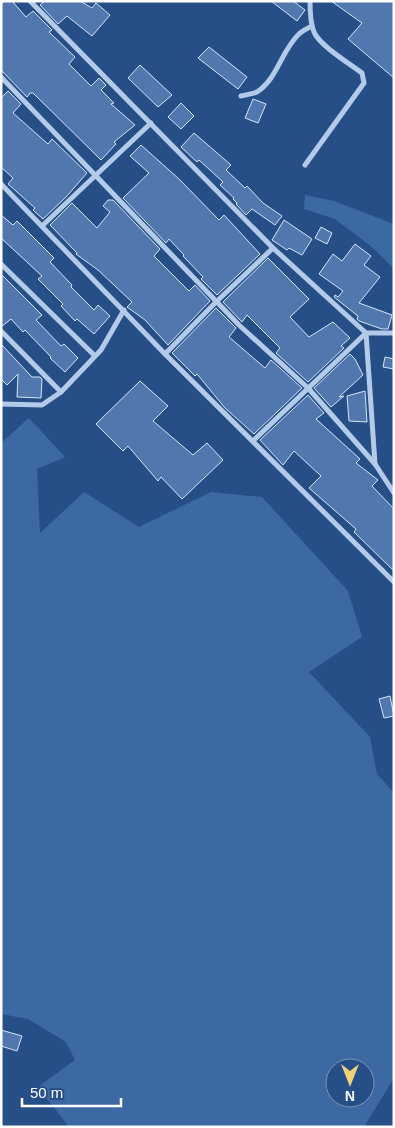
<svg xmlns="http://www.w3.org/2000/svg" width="395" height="1128" font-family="Arial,sans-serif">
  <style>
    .green { fill: #3c68a3; fill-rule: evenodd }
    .building { fill: #5078ae; stroke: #d6e4f6 }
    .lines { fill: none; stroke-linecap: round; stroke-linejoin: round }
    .minor { stroke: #b3cae8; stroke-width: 5 }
  </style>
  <rect width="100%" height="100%" fill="#274f87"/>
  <!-- green -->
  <g class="green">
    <path d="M305,195L334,201L394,224V269L373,248L335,219L304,209Z"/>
    <path d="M29,418L65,457L37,469L40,533L84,492L139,527L211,492L262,497L348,591L362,637L309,672L370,737L377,774L394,793V1078L364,1127H69L38,1087L75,1060L66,1042L28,1019L1,1014V443ZM335,1068H365V1098H335Z"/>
  </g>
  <!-- building -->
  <g class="building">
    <path d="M5,1H12L26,17L33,11L52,30L49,32L75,57L69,64L91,86L99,78L106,85L101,90L114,103L111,104L135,125L114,142L116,144L101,160L33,93H30L27,97L1,70V5Z"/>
    <path d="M45,1H80L92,8L96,3L110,15L92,36L67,16L58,24L40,5Z"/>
    <path d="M271,1H293L305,10L297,21Z"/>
    <path d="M331,1H394V78L348,39L362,23Z"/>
    <path d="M209,47L247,77L238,89L198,58Z"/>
    <path d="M140,65L172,95L158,107L128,78Z"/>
    <path d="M8,91L21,104L13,113L48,144L52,139L87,173L66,197L43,219L33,210L35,208L8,184L13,178L1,167V98Z"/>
    <path d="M253,99L266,104L258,123L245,118Z"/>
    <path d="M181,103L194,116L181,129L168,117Z"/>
    <path d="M194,133L231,165L226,170L245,188L247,186L263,203L282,216L275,225L252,209L246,215L236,204L237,203L233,199L234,198L220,185L223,182L199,160L197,162L181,147Z"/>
    <path d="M141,145L179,179L219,220L224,215L260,254L217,295L201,279L203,277L183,256L184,255L169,239L166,243L123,198L149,173L130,156Z"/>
    <path d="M108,200H113L160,249L154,256L189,291L195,285L210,301L168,345L145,320L127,307L132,302L98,270L76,254L77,253L50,225L72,203L97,228L110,212L103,206Z"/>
    <path d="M1,215L13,225L17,221L54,258L50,262L72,285L71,287L94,310L98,305L110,316L94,334L77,319L75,321L61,306L63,304L38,279L42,276L1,238Z"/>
    <path d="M284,220L312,239L302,255L289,248L287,250L272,240Z"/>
    <path d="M321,227L332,233L327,244L315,238Z"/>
    <path d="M355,244L371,256L364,265L380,277L359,303L392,315L388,329H382L359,321L357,319L358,316L334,297L335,295L338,297L343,291L319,274L333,254L342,261Z"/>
    <path d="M268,258L309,299L290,317L309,337L333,322L350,338L341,346L344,348L308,382L276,353L280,348L247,315L242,322L223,302Z"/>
    <path d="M1,274L42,315L36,320L61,346L64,344L78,358L65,372L50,358L51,357L25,330L23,332L11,319L1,327Z"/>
    <path d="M216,308L236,328L229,337L265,368L271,360L302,388L254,434L225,408L197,374L195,376L172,353Z"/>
    <path d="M1,344L32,377H40L42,379L41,398L17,397L18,374L7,385L1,379Z"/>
    <path d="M350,354L355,359L363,375L339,397L344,396L331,407L314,388Z"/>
    <path d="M385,357L394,359V369L383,367Z"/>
    <path d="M140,381L168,406L153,421L193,455L207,443L223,460L182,499L161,477L158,481L128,446L123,451L96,424Z"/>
    <path d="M365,391L367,422L349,421L347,396Z"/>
    <path d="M308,395L324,413L316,419L360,459L356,463L378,480L372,486L394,509V571L354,532L356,529L309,488L321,476L294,451L283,465L260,440Z"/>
    <path d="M390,696L394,716L384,718L379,699Z"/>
    <path d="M1,1030L22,1036L17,1051L1,1046Z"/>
  </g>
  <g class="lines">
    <!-- minor -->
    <g class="minor">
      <path d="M30,1L273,248L366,333L375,464"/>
      <path d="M1,77L239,325L308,388L375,464L394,493"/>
      <path d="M241,96C246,95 253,94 257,92C278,78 281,51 299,34C302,31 308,28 312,26"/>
      <path d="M305,165L364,83L362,73C350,64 319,45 314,32C310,23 310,11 310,1"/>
      <path d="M1,184L165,354L394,582"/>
      <path d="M42,226L151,123"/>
      <path d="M1,264L95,356"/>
      <path d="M1,331L61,392"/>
      <path d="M165,354L216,302L273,248"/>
      <path d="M1,404L42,405L61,392L101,350L124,310"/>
      <path d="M253,441L366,333H394"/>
    </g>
  </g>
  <!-- border -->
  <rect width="395" height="1128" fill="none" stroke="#ffffff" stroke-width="5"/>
  <!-- north arrow -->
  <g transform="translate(350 1083) rotate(180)"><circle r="24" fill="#274f87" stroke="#7d95b7"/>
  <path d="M0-4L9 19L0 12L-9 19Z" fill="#f0d078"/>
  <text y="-8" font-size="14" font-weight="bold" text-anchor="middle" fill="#ffffff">N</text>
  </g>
  <!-- scale -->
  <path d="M22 1098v8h99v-8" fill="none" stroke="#ffffff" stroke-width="2.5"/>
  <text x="30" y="1098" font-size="15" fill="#ffffff" stroke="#274f87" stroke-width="4" paint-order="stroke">50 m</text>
</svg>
